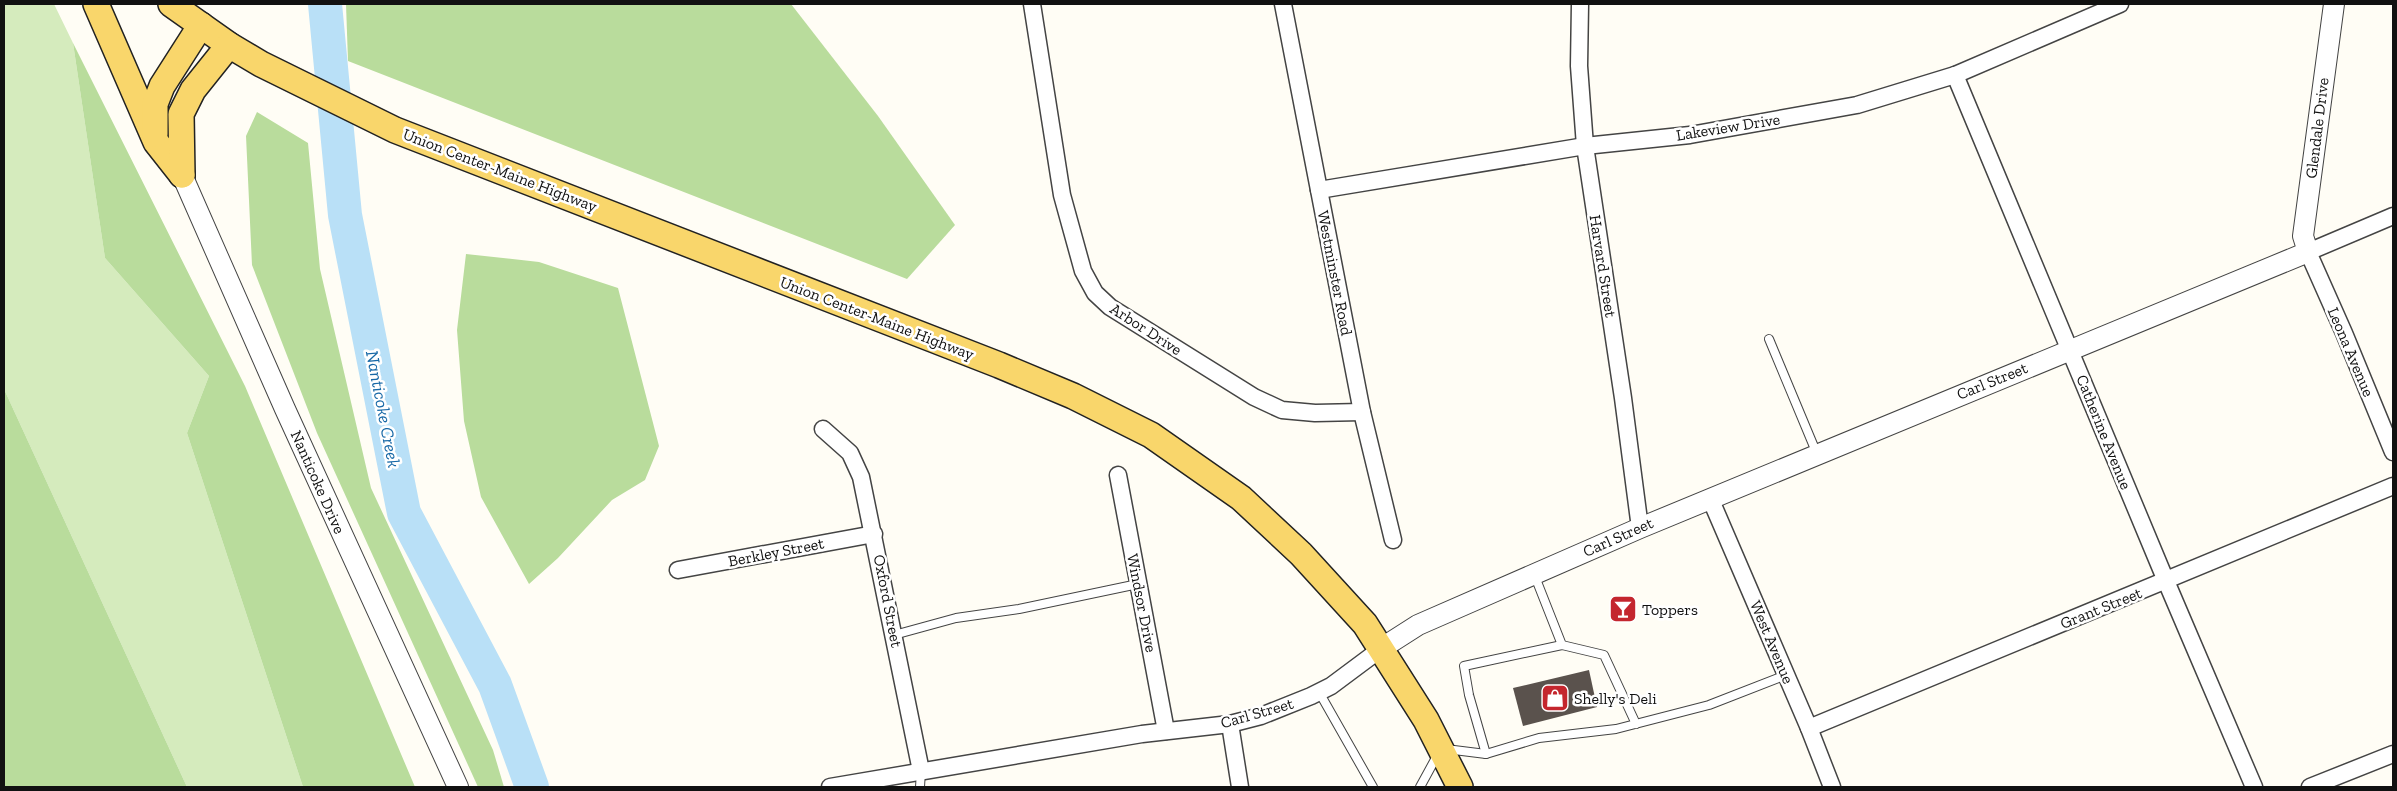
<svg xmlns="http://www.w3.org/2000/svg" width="2397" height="791" font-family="'Zilla Slab',serif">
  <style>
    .green { fill: #d5ebbd }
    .forest { fill: #b9dc9c }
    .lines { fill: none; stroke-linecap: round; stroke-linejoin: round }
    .river { stroke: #b9e0f7; stroke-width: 34 }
    .building { fill: #5a524d }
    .service-casing { stroke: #444; stroke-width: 10 }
    .minor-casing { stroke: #444; stroke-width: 19 }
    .tertiary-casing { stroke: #444; stroke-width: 22 }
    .primary-casing { stroke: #222; stroke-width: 28 }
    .service { stroke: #fff; stroke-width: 8 }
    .minor { stroke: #fff; stroke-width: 16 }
    .tertiary { stroke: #fff; stroke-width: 20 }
    .primary { stroke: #f9d66b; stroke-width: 25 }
    .labels { text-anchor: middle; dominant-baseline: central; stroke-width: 5; stroke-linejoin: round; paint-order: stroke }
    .street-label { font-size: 16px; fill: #111; stroke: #fff }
    .poi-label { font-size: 16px; fill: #111; stroke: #fff; text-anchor: start }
    .water-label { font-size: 18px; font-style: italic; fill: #1768a6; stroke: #fff }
  </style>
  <rect width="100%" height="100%" fill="#fffdf5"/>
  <!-- green -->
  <path class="green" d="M4,4H54L73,43L105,258L209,376L187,433L303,787H187L4,389Z"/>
  <!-- forest -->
  <g class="forest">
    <path d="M346,4H791L878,116L955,225L907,279L348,61Z"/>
    <path d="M73,43L245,386L415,787H303L187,433L209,376L105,258Z"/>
    <path d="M257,112L308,143L320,269L371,488L493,750L504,787H478L317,433L252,265L246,136Z"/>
    <path d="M466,254L539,262L618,288L659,446L645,480L612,500L558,558L529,584L481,497L464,421L457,330Z"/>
    <path d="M4,389L187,787H4Z"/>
  </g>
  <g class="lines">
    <!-- river -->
    <path class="river" d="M325,4L345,215L404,513L495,685L532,787"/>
  </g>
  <!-- building -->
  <path class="building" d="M1589,670L1597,707L1523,726L1513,688Z"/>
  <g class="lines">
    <!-- service casing -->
    <g class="service-casing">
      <g id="service">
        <path d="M1769,339L1817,454"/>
        <path d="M1534,574L1562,645L1604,655L1636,724"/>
        <path d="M894,635L956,618L1019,609L1138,584"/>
        <path d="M1319,692L1373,787"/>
        <path d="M1446,749L1486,754L1539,738L1616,729L1709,705L1786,675"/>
        <path d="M1486,754L1469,695L1464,666L1562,645"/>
        <path d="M920,787L921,771"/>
        <path d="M1420,787L1438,754"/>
      </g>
    </g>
    <!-- minor casing -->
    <g class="minor-casing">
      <g id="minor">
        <path d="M1032,4L1062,195L1083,271L1095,293L1110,307L1254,397L1282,410L1315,413L1362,412"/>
        <path d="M1283,4L1362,412L1393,540"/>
        <path d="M1580,4L1579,66L1585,146L1623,398L1640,528"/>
        <path d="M1955,75L2166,581L2254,787"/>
        <path d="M1319,190L1585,146L1690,135L1857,105L1955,75L2120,4"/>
        <path d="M2393,216L2308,252L2344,333L2393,452"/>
        <path d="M823,429L850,453L861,477L921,771"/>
        <path d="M1118,475L1166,731"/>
        <path d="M1710,498L1809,728L1832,787"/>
        <path d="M678,570L874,534"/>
        <path d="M1230,724L1240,787"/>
        <path d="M1809,728L2393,486"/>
        <path d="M830,787L1142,734L1230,724L1261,716L1311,696L1331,686L1382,648"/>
        <path d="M2310,787L2393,754"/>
      </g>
    </g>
    <!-- tertiary casing -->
    <g class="tertiary-casing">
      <g id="tertiary">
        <path d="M182,175L285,409L458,787"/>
        <path d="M1382,648L1418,625L1640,528L2308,252L2303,236L2334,4"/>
      </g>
    </g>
    <!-- primary casing -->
    <g class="primary-casing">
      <g id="primary">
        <path d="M96,4L156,142L182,175"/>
        <path d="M171,4L229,45L261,64L395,130L999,365L1073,396L1151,435L1241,498L1301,554L1365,624L1426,720L1460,787"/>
        <path d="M155,134V104L162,86L201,25"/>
        <path d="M182,175L181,114L193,90L229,45"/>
      </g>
    </g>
    <!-- service -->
    <use href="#service" class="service"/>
    <!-- minor -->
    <use href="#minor" class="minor"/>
    <!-- tertiary -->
    <use href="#tertiary" class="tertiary"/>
    <!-- primary -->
    <use href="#primary" class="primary"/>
  </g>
  <!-- icons -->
  <defs>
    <g id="bar-square" transform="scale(1.4375)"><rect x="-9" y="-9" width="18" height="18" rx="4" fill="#c4262e" stroke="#fff"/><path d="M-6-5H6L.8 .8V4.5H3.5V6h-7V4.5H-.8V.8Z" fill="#fff"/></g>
    <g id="shop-square" transform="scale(1.4375)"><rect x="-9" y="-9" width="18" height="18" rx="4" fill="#c4262e" stroke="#fff"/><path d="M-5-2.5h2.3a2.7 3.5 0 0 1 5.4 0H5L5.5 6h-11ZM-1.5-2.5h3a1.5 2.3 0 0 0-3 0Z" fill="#fff"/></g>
  </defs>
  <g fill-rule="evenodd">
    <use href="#bar-square" x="1623" y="609"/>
    <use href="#shop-square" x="1555" y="698"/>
  </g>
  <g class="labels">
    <!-- street labels -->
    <g class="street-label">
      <text transform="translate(1728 127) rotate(-9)">Lakeview Drive</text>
      <text transform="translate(2317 128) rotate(-83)">Glendale Drive</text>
      <text transform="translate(500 170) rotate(21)">Union Center-Maine Highway</text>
      <text transform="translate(1603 266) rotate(81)">Harvard Street</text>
      <text transform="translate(1335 273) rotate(79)">Westminster Road</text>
      <text transform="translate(877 318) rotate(21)">Union Center-Maine Highway</text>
      <text transform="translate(1146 329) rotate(33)">Arbor Drive</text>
      <text transform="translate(2351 352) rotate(67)">Leona Avenue</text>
      <text transform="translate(1992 381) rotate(-22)">Carl Street</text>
      <text transform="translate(2104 432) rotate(68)">Catherine Avenue</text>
      <text transform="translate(318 482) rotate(66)">Nanticoke Drive</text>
      <text transform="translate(1618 537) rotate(-24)">Carl Street</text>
      <text transform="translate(776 552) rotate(-11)">Berkley Street</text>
      <text transform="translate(888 601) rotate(79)">Oxford Street</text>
      <text transform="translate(1142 603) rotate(79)">Windsor Drive</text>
      <text transform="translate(2101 608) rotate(-22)">Grant Street</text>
      <text transform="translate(1772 642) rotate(67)">West Avenue</text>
      <text transform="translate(1257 713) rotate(-16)">Carl Street</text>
    </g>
    <!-- poi labels -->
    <g class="poi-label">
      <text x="1642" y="609">Toppers</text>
      <text x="1574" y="698">Shelly's Deli</text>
    </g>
    <!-- water labels -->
    <g class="water-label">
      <text transform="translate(383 409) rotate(79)">Nanticoke Creek</text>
    </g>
  </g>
  <!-- border -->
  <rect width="2397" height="791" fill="none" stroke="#111111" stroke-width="10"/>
</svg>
